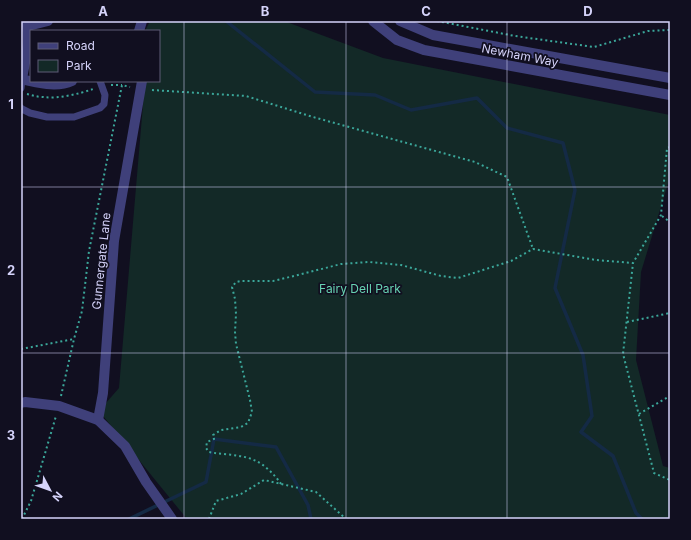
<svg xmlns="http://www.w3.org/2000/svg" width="691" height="540" font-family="Inter,sans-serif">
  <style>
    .green { fill: #132927 }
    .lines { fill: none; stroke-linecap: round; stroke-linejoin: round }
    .stream { stroke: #142a45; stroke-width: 3.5 }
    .path { stroke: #3ba79a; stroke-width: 2; stroke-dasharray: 2 3; stroke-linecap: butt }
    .service { stroke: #3f407a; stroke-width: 7 }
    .minor { stroke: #3f407a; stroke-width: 10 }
    .tertiary { stroke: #3f407a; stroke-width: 10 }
    .grid { fill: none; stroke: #d5d3fa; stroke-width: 1; stroke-opacity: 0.55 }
    .labels { text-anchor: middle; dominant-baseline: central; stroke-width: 3.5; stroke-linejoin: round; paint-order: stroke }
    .street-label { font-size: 12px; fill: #d5d3fa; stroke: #110f20 }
    .park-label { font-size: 12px; fill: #67d3b2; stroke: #110f20 }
    .neatline { fill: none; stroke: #d5d3fa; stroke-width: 1.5 }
    .grid-label { font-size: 13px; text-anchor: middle; font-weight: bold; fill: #d5d3fa }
  </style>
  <rect width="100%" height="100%" fill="#110f20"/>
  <!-- green -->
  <path class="green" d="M150,21H284L383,58L670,115V177L641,272L636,360L663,466L670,468V519H187L99,411L119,388L145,81H159V31H145Z"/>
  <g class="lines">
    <!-- stream -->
    <g class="stream">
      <path d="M226,21L315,92L375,95L411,110L477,98L507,128L563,143L575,190L555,288L583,355L592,416L581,432L613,456L636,513L642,519"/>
      <path d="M129,519L206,482L214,439L276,447L308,505L311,519"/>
    </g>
    <!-- path -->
    <g class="path">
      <path d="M437,21L515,36L594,47L648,31L670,30"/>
      <path d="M111,85H122"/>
      <path d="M152,90L246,96L313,117L475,162L507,177L533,249"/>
      <path d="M27,94C32,95 37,97 43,97C58,99 79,94 93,89"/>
      <path d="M670,147L667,148L661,215L633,263L623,354L654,473L670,480"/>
      <path d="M662,216L670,222"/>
      <path d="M627,322L670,313"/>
      <path d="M21,349L74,339"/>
      <path d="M61,396L74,339L82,311L89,251L122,85L130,87"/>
      <path d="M639,414L670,396"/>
      <path d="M281,484C275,475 265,465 256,461C242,454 224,455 209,452L206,448L207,442L214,439L213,435L221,430L241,427L248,423L252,412L250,400L236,344L235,332L236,314L235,299L232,287L236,282L241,281H273L298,275L341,264L369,262L401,265L441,276L458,278L511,261L533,249L596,260L633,263"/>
      <path d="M22,519L31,501L56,416"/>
      <path d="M209,519L216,501L241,494L264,480L316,492L346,519"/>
    </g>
    <!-- service -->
    <g class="service">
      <path d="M21,88L22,79"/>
      <path d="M21,108L22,109L30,113L47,117H74L100,108L104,104L105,95L100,81"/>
    </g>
    <!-- minor -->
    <g class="minor">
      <path d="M28,26L48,21"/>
      <path d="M139,31L142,21"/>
      <path d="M21,79C37,83 57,88 72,81"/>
      <path d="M22,79C25,61 31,40 26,21"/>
      <path d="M21,403L25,402L59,406L98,420L125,446L146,482L172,519"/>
      <path d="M98,420L103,393L114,241L142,81"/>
    </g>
    <!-- tertiary -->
    <g class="tertiary">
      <path d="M373,21L397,40L424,50L670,95"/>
      <path d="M400,21L433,35L670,78"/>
    </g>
  </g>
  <!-- grid -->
  <path class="grid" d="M184,21V519M346,21V519M507,21V519M21,187H670M21,353H670"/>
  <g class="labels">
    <!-- street labels -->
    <g class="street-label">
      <text transform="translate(520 55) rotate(11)">Newham Way</text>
      <text transform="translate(101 261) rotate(-84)">Gunnergate Lane</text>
    </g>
    <!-- park labels -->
    <g class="park-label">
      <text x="360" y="288">Fairy Dell Park</text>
    </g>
  </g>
  <!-- border -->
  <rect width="691" height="540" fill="none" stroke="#110f20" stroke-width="44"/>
  <!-- legend -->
  <rect x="30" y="30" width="130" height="52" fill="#110f20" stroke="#5f5d77"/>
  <rect x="38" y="43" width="20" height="6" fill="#3f407a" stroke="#5f5d77"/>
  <text x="66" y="50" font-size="12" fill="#d5d3fa">Road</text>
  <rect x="38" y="60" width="20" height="12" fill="#132927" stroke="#5f5d77"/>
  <text x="66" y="70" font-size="12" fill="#d5d3fa">Park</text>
  <!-- north arrow -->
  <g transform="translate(50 490) rotate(131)" stroke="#110f20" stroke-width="3" paint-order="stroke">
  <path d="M0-3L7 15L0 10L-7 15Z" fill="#d5d3fa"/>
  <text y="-6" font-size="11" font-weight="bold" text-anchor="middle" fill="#d5d3fa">N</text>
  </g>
  <rect x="22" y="22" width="647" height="496" class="neatline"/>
  <g class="grid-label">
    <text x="103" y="16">A</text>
    <text x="265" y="16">B</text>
    <text x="426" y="16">C</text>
    <text x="588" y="16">D</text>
    <text x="11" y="109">1</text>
    <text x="11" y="275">2</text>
    <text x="11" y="440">3</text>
  </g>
</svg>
